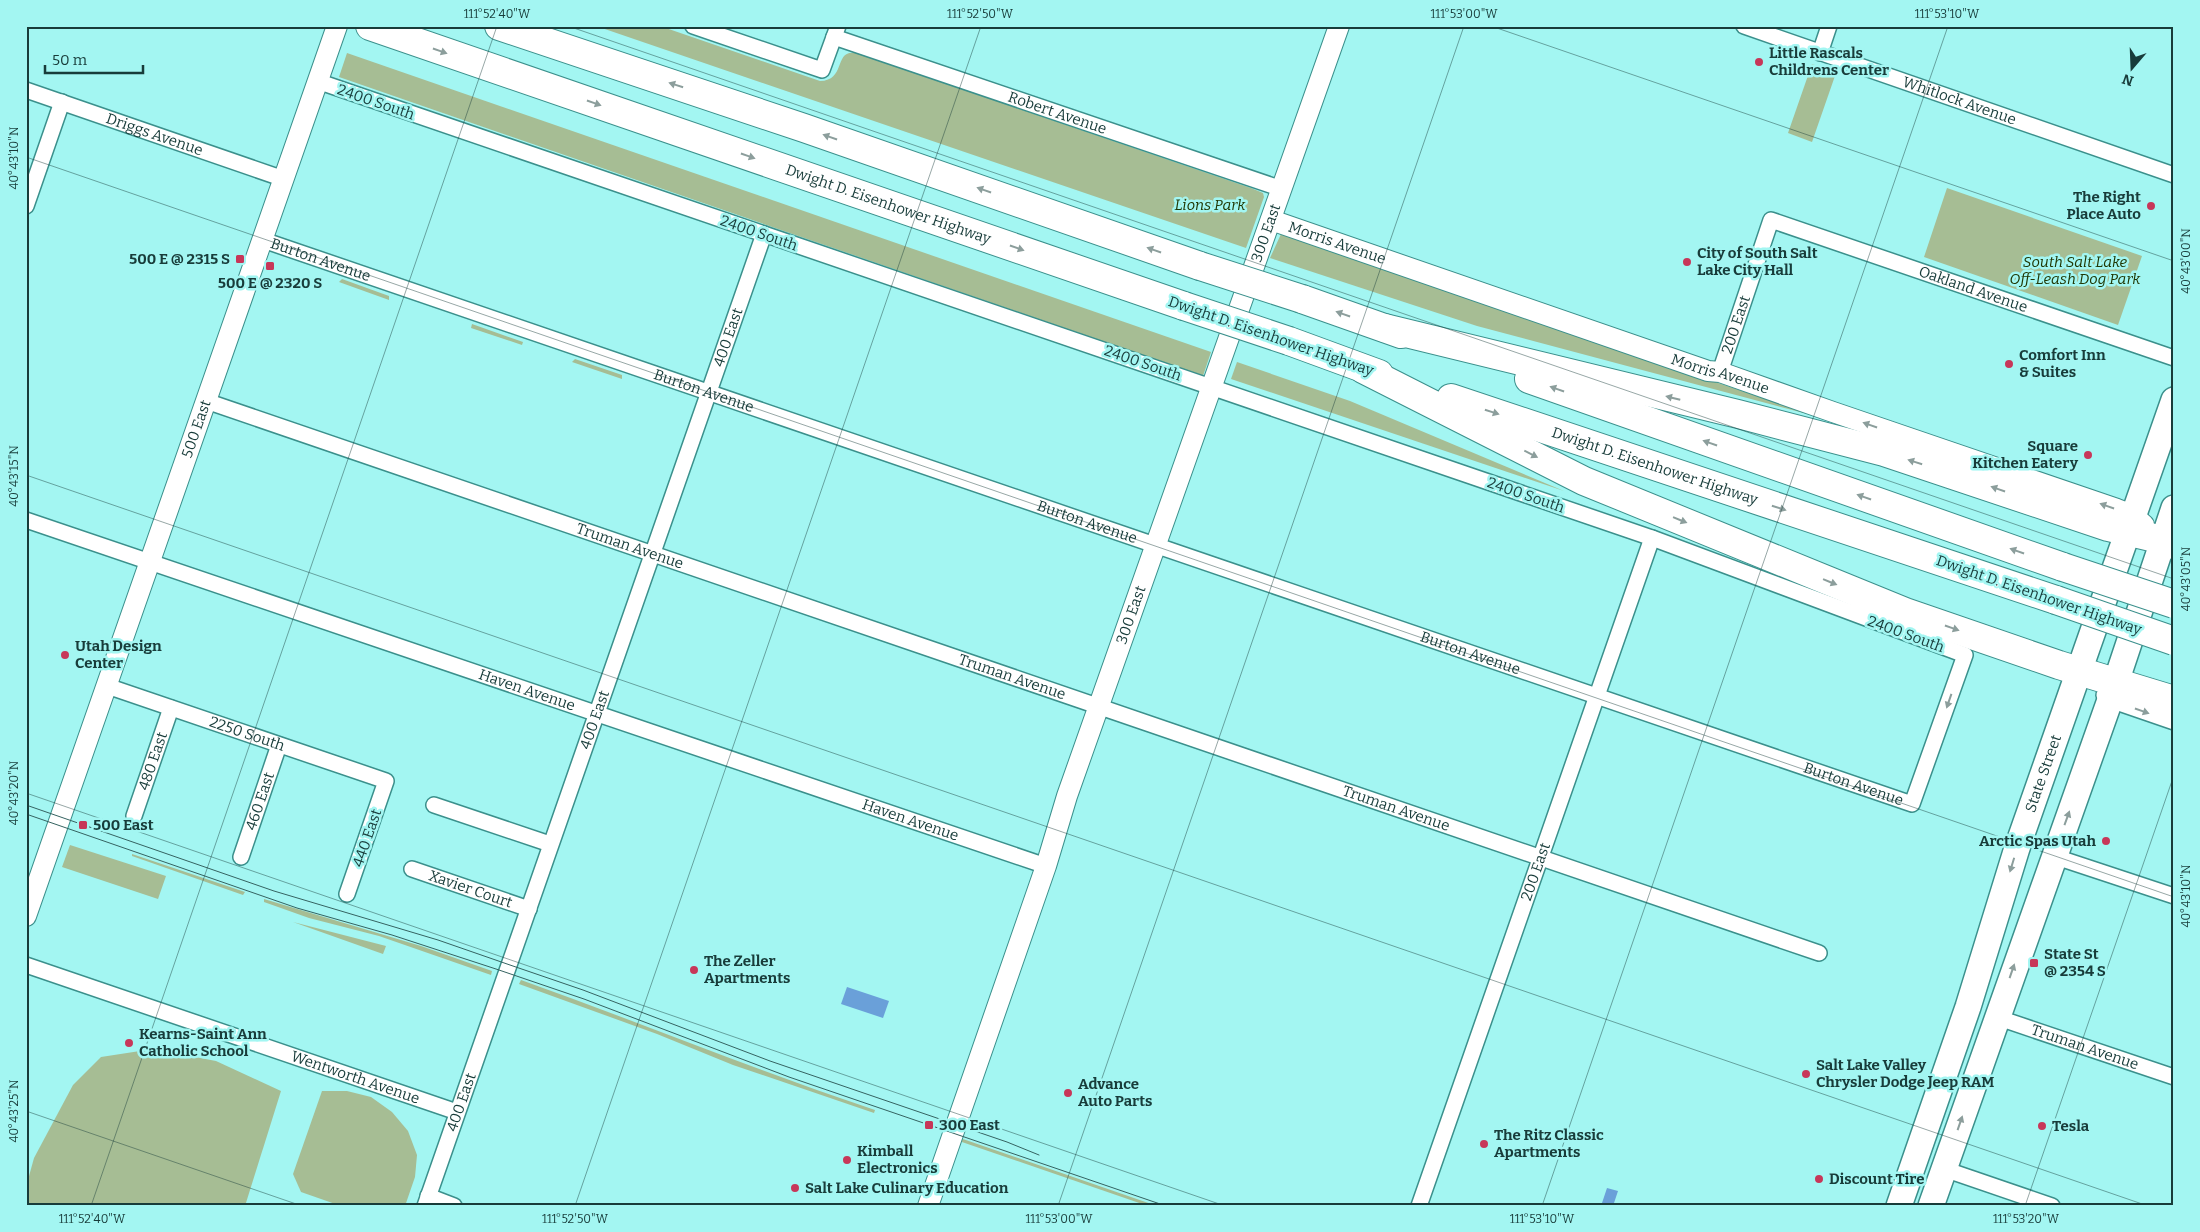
<svg xmlns="http://www.w3.org/2000/svg" width="2200" height="1232" font-family="Bitter,serif">
  <style>
    .green { fill: #a6bd94 }
    .water { fill: #6aa0d9 }
    .lines { fill: none; stroke-linecap: round; stroke-linejoin: round }
    .minor-casing { stroke: #3b908c; stroke-width: 18 }
    .tertiary-casing { stroke: #3b908c; stroke-width: 22 }
    .primary-casing { stroke: #3b908c; stroke-width: 28 }
    .motorway-casing { stroke: #3b908c; stroke-width: 30 }
    .minor { stroke: #fff; stroke-width: 15 }
    .tertiary { stroke: #fff; stroke-width: 20 }
    .primary { stroke: #fff; stroke-width: 25 }
    .motorway { stroke: #fff; stroke-width: 28 }
    .tram { stroke: #356361; stroke-width: 1 }
    .motorway-bridge-casing { stroke: #3b908c; stroke-width: 30; stroke-linecap: butt }
    .motorway-bridge { stroke: #fff; stroke-width: 28 }
    .oneway { fill: #8c9e9c }
    .ticks { fill: none; stroke: #183c3a; stroke-width: 1; stroke-opacity: 0.45 }
    .poi-dot { fill: #c73759; stroke: #a3f6f2; stroke-width: 2 }
    .labels { text-anchor: middle; dominant-baseline: central; stroke-width: 5; stroke-linejoin: round; paint-order: stroke }
    .poi-label { font-size: 15px; font-weight: bold; fill: #183c3a; stroke: #a3f6f2; text-anchor: start }
    .street-label { font-size: 15px; fill: #183c3a; stroke: #a3f6f2 }
    .park-label { font-size: 15px; font-style: italic; fill: #203704; stroke: #a3f6f2 }
    .neatline { fill: none; stroke: #183c3a; stroke-width: 2 }
    .ticks-label { font-size: 12px; text-anchor: middle; fill: #183c3a }
  </style>
  <rect width="100%" height="100%" fill="#a3f6f2"/>
  <!-- green -->
  <g class="green">
    <path d="M596,26H660L820,81C847,80 833,49 856,53L1251,188L1263,193L1264,197L1246,248Z"/>
    <path d="M347,53L1211,352L1203,376L339,77Z"/>
    <path d="M1812,64L1836,73L1812,142L1788,133Z"/>
    <path d="M1947,188L2142,256L2118,325L1924,257Z"/>
    <path d="M1281,234L1815,416L1477,326L1270,258Z"/>
    <path d="M342,279L389,296V300L339,282Z"/>
    <path d="M472,324L523,342L522,345L471,328Z"/>
    <path d="M575,359L622,375V379L572,362Z"/>
    <path d="M1237,362L1350,401L1564,491L1231,379Z"/>
    <path d="M70,845L166,876L158,899L62,867Z"/>
    <path d="M132,854L245,892L243,895L132,856Z"/>
    <path d="M264,899L421,946L492,971L491,975L379,936L309,918L264,902Z"/>
    <path d="M293,922L386,946L383,954Z"/>
    <path d="M521,980C639,1022 755,1070 875,1110L874,1113L733,1065L657,1034L519,984Z"/>
    <path d="M153,1049L216,1061L281,1091L245,1206H26V1187L34,1158L73,1085L101,1057Z"/>
    <path d="M322,1091H347L371,1097L392,1112L408,1131L417,1155L415,1177L405,1206H341L301,1192L293,1174Z"/>
    <path d="M960,1138L1157,1206H1148L959,1141Z"/>
  </g>
  <!-- water -->
  <g class="water">
    <path d="M847,987L889,1001L883,1018L841,1004Z"/>
    <path d="M1607,1188L1618,1191L1613,1206H1601Z"/>
  </g>
  <g class="lines">
    <!-- minor casing -->
    <g class="minor-casing">
      <g id="minor">
        <path d="M693,26L822,70L838,26"/>
        <path id="s1" d="M1744,26L2174,175"/>
        <path id="s2" d="M834,37L1282,189"/>
        <path d="M1820,53L1829,26"/>
        <path id="s3" d="M26,90L284,179"/>
        <path d="M26,206L62,102"/>
        <path id="s4" d="M263,240L1912,804L1965,655L1652,538L317,81"/>
        <path id="s5" d="M1720,372L1771,220L2174,358"/>
        <path id="s6" d="M206,401L1819,953"/>
        <path id="s7" d="M26,520L1046,866"/>
        <path id="s8" d="M107,686L386,781L347,894"/>
        <path d="M2104,695L2110,700L2174,722"/>
        <path d="M434,805L550,844"/>
        <path id="s9" d="M134,816L171,708"/>
        <path d="M2053,856L2174,896"/>
        <path id="s10" d="M241,857L279,745"/>
        <path id="s11" d="M412,869L529,909"/>
        <path id="s12" d="M26,965L457,1112"/>
        <path id="s13" d="M1996,1017L2174,1077"/>
        <path d="M1944,1169L2052,1206"/>
        <path d="M428,1196L454,1206"/>
        <path id="s14" d="M425,1206L764,234"/>
        <path id="s15" d="M1419,1206L1652,538"/>
      </g>
    </g>
    <!-- tertiary casing -->
    <g class="tertiary-casing">
      <g id="tertiary">
        <path id="s16" d="M1271,220L1708,371L1720,372L1833,412L2117,509L2133,515L2144,525"/>
        <path id="s17" d="M26,916L337,26"/>
        <path id="s18" d="M928,1206L1046,866L1067,796L1339,26"/>
      </g>
    </g>
    <!-- primary casing -->
    <g class="primary-casing">
      <g id="primary">
        <path id="s19" d="M1899,1206L1968,1007L2017,848L2174,400"/>
        <path d="M1931,1206L2110,700L2174,508"/>
      </g>
    </g>
    <!-- motorway casing -->
    <g class="motorway-casing">
      <g id="motorway">
        <path id="s20" d="M370,26L1184,306"/>
        <path d="M499,26L804,128L1200,266"/>
        <path d="M1302,299L1401,334"/>
        <path d="M1385,328L1738,414L1884,452L2108,527L2163,540L2174,545"/>
        <path d="M1289,341L1379,374"/>
        <path d="M1363,369L1584,481L1824,579L1905,612L2059,665L2174,700"/>
        <path d="M1529,379L2063,567"/>
        <path id="s21" d="M1451,398L2056,600"/>
      </g>
    </g>
    <!-- minor -->
    <use href="#minor" class="minor"/>
    <!-- tertiary -->
    <use href="#tertiary" class="tertiary"/>
    <!-- primary -->
    <use href="#primary" class="primary"/>
    <!-- motorway -->
    <use href="#motorway" class="motorway"/>
    <!-- tram -->
    <g class="tram">
      <path d="M26,805L274,891L438,940L510,965L583,990L770,1061L1007,1142L1039,1155"/>
      <path d="M26,814L297,908L392,935L496,969L584,999L789,1077L1166,1206"/>
    </g>
    <!-- motorway-bridge casing -->
    <g class="motorway-bridge-casing">
      <g id="motorway-bridge">
        <path d="M1200,266L1302,299"/>
        <path d="M1184,306L1289,341"/>
        <path d="M2063,567L2174,604"/>
        <path d="M2056,600L2174,641"/>
      </g>
    </g>
    <!-- motorway-bridge -->
    <use href="#motorway-bridge" class="motorway-bridge"/>
  </g>
  <!-- one-way arrows -->
  <defs><path id="oneway-solid" d="M-6-.8H1V-3.2L6.5 0L1 3.2V.8H-6Z" transform="scale(1.25)"/></defs>
  <g class="oneway">
    <use href="#oneway-solid" transform="translate(440 51) rotate(19)"/>
    <use href="#oneway-solid" transform="translate(676 85) rotate(-162)"/>
    <use href="#oneway-solid" transform="translate(594 103) rotate(19)"/>
    <use href="#oneway-solid" transform="translate(830 137) rotate(-161)"/>
    <use href="#oneway-solid" transform="translate(748 156) rotate(19)"/>
    <use href="#oneway-solid" transform="translate(984 190) rotate(-161)"/>
    <use href="#oneway-solid" transform="translate(1017 248) rotate(19)"/>
    <use href="#oneway-solid" transform="translate(1154 250) rotate(-161)"/>
    <use href="#oneway-solid" transform="translate(1343 314) rotate(-161)"/>
    <use href="#oneway-solid" transform="translate(1557 389) rotate(-161)"/>
    <use href="#oneway-solid" transform="translate(1673 398) rotate(-166)"/>
    <use href="#oneway-solid" transform="translate(1492 412) rotate(18)"/>
    <use href="#oneway-solid" transform="translate(1870 425) rotate(-161)"/>
    <use href="#oneway-solid" transform="translate(1710 443) rotate(-161)"/>
    <use href="#oneway-solid" transform="translate(1531 454) rotate(27)"/>
    <use href="#oneway-solid" transform="translate(1915 462) rotate(-163)"/>
    <use href="#oneway-solid" transform="translate(1998 489) rotate(-161)"/>
    <use href="#oneway-solid" transform="translate(1864 497) rotate(-161)"/>
    <use href="#oneway-solid" transform="translate(2107 506) rotate(-161)"/>
    <use href="#oneway-solid" transform="translate(1779 508) rotate(18)"/>
    <use href="#oneway-solid" transform="translate(1680 520) rotate(22)"/>
    <use href="#oneway-solid" transform="translate(2017 551) rotate(-161)"/>
    <use href="#oneway-solid" transform="translate(1830 582) rotate(22)"/>
    <use href="#oneway-solid" transform="translate(1952 628) rotate(19)"/>
    <use href="#oneway-solid" transform="translate(1949 701) rotate(109)"/>
    <use href="#oneway-solid" transform="translate(2142 711) rotate(19)"/>
    <use href="#oneway-solid" transform="translate(2067 818) rotate(-70)"/>
    <use href="#oneway-solid" transform="translate(2012 865) rotate(107)"/>
    <use href="#oneway-solid" transform="translate(2012 971) rotate(-71)"/>
    <use href="#oneway-solid" transform="translate(1960 1123) rotate(-71)"/>
  </g>
  <!-- ticks -->
  <path class="ticks" d="M568,26L2174,579M1491,26L2174,261M26,157L2174,897M26,475L2148,1206M26,793L1225,1206M26,1111L302,1206M91,1206L497,26M575,1206L981,26M1058,1206L1464,26M1542,1206L1948,26M2025,1206L2174,775"/>
  <!-- markers -->
  <g class="poi-dot">
    <circle cx="1759" cy="62" r="5"/>
    <circle cx="2151" cy="206" r="5"/>
    <rect x="235" y="254" width="10" height="10" rx="2.5"/>
    <circle cx="1687" cy="262" r="5"/>
    <rect x="265" y="261" width="10" height="10" rx="2.5"/>
    <circle cx="2009" cy="364" r="5"/>
    <circle cx="2088" cy="455" r="5"/>
    <circle cx="65" cy="655" r="5"/>
    <rect x="78" y="820" width="10" height="10" rx="2.5"/>
    <circle cx="2106" cy="841" r="5"/>
    <rect x="2029" y="958" width="10" height="10" rx="2.5"/>
    <circle cx="694" cy="970" r="5"/>
    <circle cx="129" cy="1043" r="5"/>
    <circle cx="1806" cy="1074" r="5"/>
    <circle cx="1068" cy="1093" r="5"/>
    <rect x="924" y="1120" width="10" height="10" rx="2.5"/>
    <circle cx="2042" cy="1126" r="5"/>
    <circle cx="1484" cy="1144" r="5"/>
    <circle cx="847" cy="1160" r="5"/>
    <circle cx="1819" cy="1179" r="5"/>
    <circle cx="795" cy="1188" r="5"/>
  </g>
  <g class="labels">
    <!-- poi labels -->
    <g class="poi-label">
      <text x="1769" y="53">Little Rascals<tspan x="1769" dy="17">Childrens Center</tspan></text>
      <text x="2141" y="197" text-anchor="end">The Right<tspan x="2141" dy="17">Place Auto</tspan></text>
      <text x="1697" y="253">City of South Salt<tspan x="1697" dy="17">Lake City Hall</tspan></text>
      <text x="230" y="259" text-anchor="end">500 E @ 2315 S</text>
      <text x="270" y="283" text-anchor="middle">500 E @ 2320 S</text>
      <text x="2019" y="355">Comfort Inn<tspan x="2019" dy="17">&amp; Suites</tspan></text>
      <text x="2078" y="446" text-anchor="end">Square<tspan x="2078" dy="17">Kitchen Eatery</tspan></text>
      <text x="75" y="646">Utah Design<tspan x="75" dy="17">Center</tspan></text>
      <text x="93" y="825">500 East</text>
      <text x="2096" y="841" text-anchor="end">Arctic Spas Utah</text>
      <text x="2044" y="954">State St<tspan x="2044" dy="17">@ 2354 S</tspan></text>
      <text x="704" y="961">The Zeller<tspan x="704" dy="17">Apartments</tspan></text>
      <text x="139" y="1034">Kearns-Saint Ann<tspan x="139" dy="17">Catholic School</tspan></text>
      <text x="1816" y="1065">Salt Lake Valley<tspan x="1816" dy="17">Chrysler Dodge Jeep RAM</tspan></text>
      <text x="1078" y="1084">Advance<tspan x="1078" dy="17">Auto Parts</tspan></text>
      <text x="939" y="1125">300 East</text>
      <text x="2052" y="1126">Tesla</text>
      <text x="1494" y="1135">The Ritz Classic<tspan x="1494" dy="17">Apartments</tspan></text>
      <text x="857" y="1151">Kimball<tspan x="857" dy="17">Electronics</tspan></text>
      <text x="1829" y="1179">Discount Tire</text>
      <text x="805" y="1188">Salt Lake Culinary Education</text>
    </g>
    <!-- street labels -->
    <g class="street-label">
      <text stroke="none"><textPath href="#s1" startOffset="228">Whitlock Avenue</textPath></text>
      <text transform="translate(376 102) rotate(19)">2400 South</text>
      <text stroke="none"><textPath href="#s2" startOffset="236">Robert Avenue</textPath></text>
      <text stroke="none"><textPath href="#s3" startOffset="136">Driggs Avenue</textPath></text>
      <text stroke="none"><textPath href="#s20" startOffset="548">Dwight D. Eisenhower Highway</textPath></text>
      <text transform="translate(759 233) rotate(19)">2400 South</text>
      <text stroke="none"><textPath href="#s18" startOffset="1030">300 East</textPath></text>
      <text stroke="none"><textPath href="#s16" startOffset="70">Morris Avenue</textPath></text>
      <text stroke="none"><textPath href="#s4" startOffset="61">Burton Avenue</textPath></text>
      <text stroke="none"><textPath href="#s5" startOffset="374">Oakland Avenue</textPath></text>
      <text stroke="none"><textPath href="#s5" startOffset="50">200 East</textPath></text>
      <text transform="translate(1271 336) rotate(19)">Dwight D. Eisenhower Highway</text>
      <text stroke="none"><textPath href="#s14" startOffset="920">400 East</textPath></text>
      <text transform="translate(1143 363) rotate(19)">2400 South</text>
      <text stroke="none"><textPath href="#s16" startOffset="475">Morris Avenue</textPath></text>
      <text stroke="none"><textPath href="#s4" startOffset="466">Burton Avenue</textPath></text>
      <text stroke="none"><textPath href="#s17" startOffset="516">500 East</textPath></text>
      <text stroke="none"><textPath href="#s21" startOffset="215">Dwight D. Eisenhower Highway</textPath></text>
      <text transform="translate(1526 495) rotate(19)">2400 South</text>
      <text stroke="none"><textPath href="#s4" startOffset="871">Burton Avenue</textPath></text>
      <text stroke="none"><textPath href="#s6" startOffset="448">Truman Avenue</textPath></text>
      <text transform="translate(2039 595) rotate(19)">Dwight D. Eisenhower Highway</text>
      <text stroke="none"><textPath href="#s18" startOffset="625">300 East</textPath></text>
      <text transform="translate(1906 634) rotate(20)">2400 South</text>
      <text stroke="none"><textPath href="#s4" startOffset="1276">Burton Avenue</textPath></text>
      <text stroke="none"><textPath href="#s6" startOffset="852">Truman Avenue</textPath></text>
      <text stroke="none"><textPath href="#s7" startOffset="529">Haven Avenue</textPath></text>
      <text stroke="none"><textPath href="#s14" startOffset="515">400 East</textPath></text>
      <text stroke="none"><textPath href="#s8" startOffset="148">2250 South</textPath></text>
      <text stroke="none"><textPath href="#s9" startOffset="58">480 East</textPath></text>
      <text stroke="none"><textPath href="#s19" startOffset="456">State Street</textPath></text>
      <text stroke="none"><textPath href="#s4" startOffset="1681">Burton Avenue</textPath></text>
      <text stroke="none"><textPath href="#s10" startOffset="59">460 East</textPath></text>
      <text stroke="none"><textPath href="#s6" startOffset="1258">Truman Avenue</textPath></text>
      <text stroke="none"><textPath href="#s7" startOffset="934">Haven Avenue</textPath></text>
      <text transform="translate(367 838) rotate(-71)">440 East</text>
      <text stroke="none"><textPath href="#s15" startOffset="354">200 East</textPath></text>
      <text stroke="none"><textPath href="#s11" startOffset="62">Xavier Court</textPath></text>
      <text stroke="none"><textPath href="#s13" startOffset="94">Truman Avenue</textPath></text>
      <text stroke="none"><textPath href="#s12" startOffset="348">Wentworth Avenue</textPath></text>
      <text stroke="none"><textPath href="#s14" startOffset="110">400 East</textPath></text>
    </g>
    <!-- park labels -->
    <g class="park-label">
      <text x="1210" y="205">Lions Park</text>
      <text x="2075" y="262">South Salt Lake<tspan x="2075" dy="17">Off-Leash Dog Park</tspan></text>
    </g>
  </g>
  <!-- border -->
  <rect width="2200" height="1232" fill="none" stroke="#a3f6f2" stroke-width="55"/>
  <!-- north arrow -->
  <g transform="translate(2132 68) rotate(199)" stroke="#a3f6f2" stroke-width="4" paint-order="stroke">
  <path d="M0-4L9 19L0 12L-9 19Z" fill="#183c3a"/>
  <text y="-8" font-size="14" font-weight="bold" text-anchor="middle" fill="#183c3a">N</text>
  </g>
  <!-- scale -->
  <path d="M45 65v8h98v-8" fill="none" stroke="#183c3a" stroke-width="2.5"/>
  <text x="52" y="65" font-size="15" fill="#183c3a" stroke="#a3f6f2" stroke-width="4" paint-order="stroke">50 m</text>
  <rect x="28" y="28" width="2144" height="1176" class="neatline"/>
  <g class="ticks-label">
    <text x="497" y="18">111°52'40"W</text>
    <text x="980" y="18">111°52'50"W</text>
    <text x="1464" y="18">111°53'00"W</text>
    <text x="1947" y="18">111°53'10"W</text>
    <text transform="translate(14 158) rotate(-90)" y="4">40°43'10"N</text>
    <text transform="translate(2186 261) rotate(-90)" y="4">40°43'00"N</text>
    <text transform="translate(14 476) rotate(-90)" y="4">40°43'15"N</text>
    <text transform="translate(2186 579) rotate(-90)" y="4">40°43'05"N</text>
    <text transform="translate(14 793) rotate(-90)" y="4">40°43'20"N</text>
    <text transform="translate(2186 896) rotate(-90)" y="4">40°43'10"N</text>
    <text transform="translate(14 1111) rotate(-90)" y="4">40°43'25"N</text>
    <text x="92" y="1223">111°52'40"W</text>
    <text x="575" y="1223">111°52'50"W</text>
    <text x="1059" y="1223">111°53'00"W</text>
    <text x="1542" y="1223">111°53'10"W</text>
    <text x="2026" y="1223">111°53'20"W</text>
  </g>
</svg>
